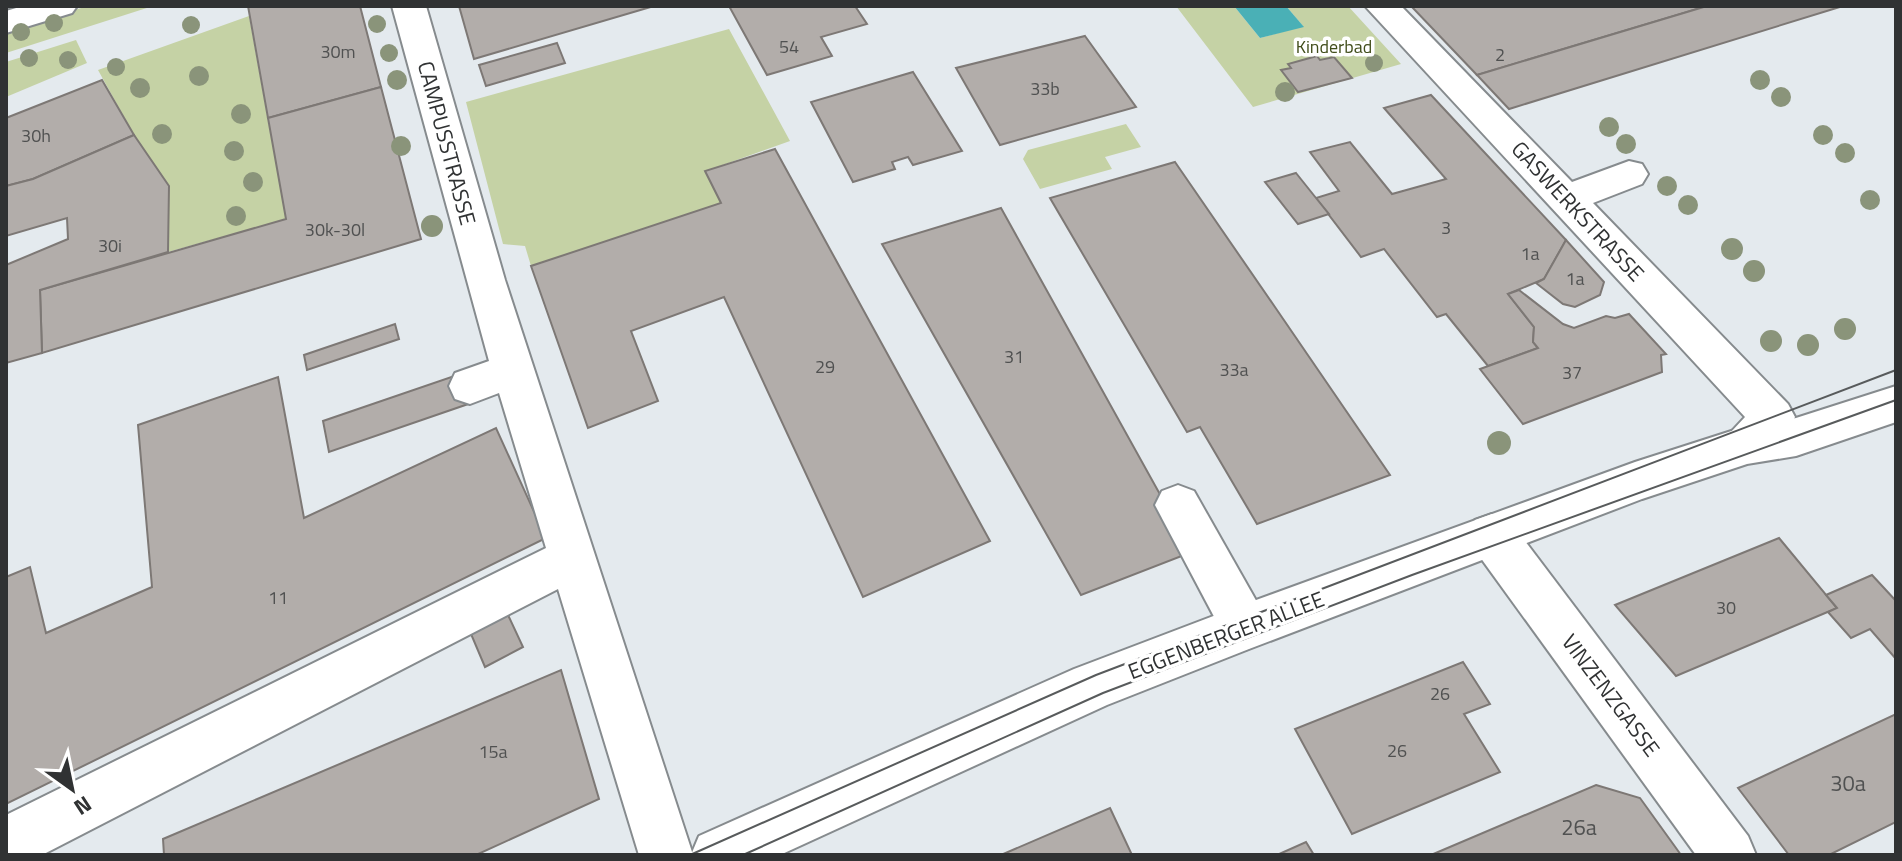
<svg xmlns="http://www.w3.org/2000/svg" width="1902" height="861" font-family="'Titillium Web',sans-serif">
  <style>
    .green { fill: #c5d2a5 }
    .water { fill: #4ab0b6 }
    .building { fill: #b2adaa; stroke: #7d7875; stroke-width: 2 }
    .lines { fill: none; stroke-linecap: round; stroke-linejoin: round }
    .minor-casing { stroke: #868b8e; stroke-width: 4 }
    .major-casing { stroke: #868b8e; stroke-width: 4 }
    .minor { fill: #fff; fill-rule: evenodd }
    .major { fill: #fff; fill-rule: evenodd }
    .tram { stroke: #585b5c; stroke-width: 2 }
    .tree { fill: #8a947a }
    .labels { text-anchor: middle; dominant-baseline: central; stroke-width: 7; stroke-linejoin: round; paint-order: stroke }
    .number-label { font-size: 18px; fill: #505151 }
    .far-park-label { font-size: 18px; fill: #414d1b; stroke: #fff }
    .street-label { font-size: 22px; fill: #303233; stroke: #fff }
    .near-number-label { font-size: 22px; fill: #505151 }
  </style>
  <rect width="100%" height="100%" fill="#e4eaee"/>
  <!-- green -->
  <g class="green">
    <path d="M88,6H153L6,53V30Z"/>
    <path d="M1176,6H1234L1260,38L1303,26L1286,6H1348L1401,64L1253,107Z"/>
    <path d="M249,16L286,219L168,252L169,186L134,135L98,70Z"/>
    <path d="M729,29L790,141L706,171L721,203L531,266L525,246L503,244L466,102Z"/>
    <path d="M76,40L87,63L6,97V62Z"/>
    <path d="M1126,124L1141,147L1105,157L1112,169L1040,189L1023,159L1028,150Z"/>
  </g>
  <!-- water -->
  <path class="water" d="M1234,6H1286L1304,27L1260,38Z"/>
  <!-- building -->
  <g class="building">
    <path d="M248,6H360L381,87L268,118Z"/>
    <path d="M459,6H654L474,59Z"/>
    <path d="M729,6H855L867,24L821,37L832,56L767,75Z"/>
    <path d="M1411,6H1707L1477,75Z"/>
    <path d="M1707,6H1843L1509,109L1477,75Z"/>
    <path d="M1085,36L1136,107L1000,145L956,68Z"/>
    <path d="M557,43L565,63L486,86L479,65Z"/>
    <path d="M1317,56L1320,60L1334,57L1352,78L1298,92L1281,70L1291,68L1288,64Z"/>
    <path d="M913,72L962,151L913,165L908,157L892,162L895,169L853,182L811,102Z"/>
    <path d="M102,80L134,135L33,179L6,186V118Z"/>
    <path d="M381,87L421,239L42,353L40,290L286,219L268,118Z"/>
    <path d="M1431,95L1566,240L1544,279L1508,294L1534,327L1533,342L1538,348L1488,366L1446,314L1437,317L1384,249L1361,257L1316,198L1339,191L1310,152L1350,142L1392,194L1446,179L1384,108Z"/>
    <path d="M134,135L169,186L168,252L40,290L42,353L6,363V265L68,239L67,218L6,236V186L33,179Z"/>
    <path d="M775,149L990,541L863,597L724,297L631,331L658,401L588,428L531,266L721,203L705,171Z"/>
    <path d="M1175,162L1277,310L1390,475L1257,524L1200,427L1187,432L1050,198Z"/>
    <path d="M1296,173L1316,198L1329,214L1298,224L1265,182Z"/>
    <path d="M1001,208L1192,552L1081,595L882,244Z"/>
    <path d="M1566,240L1604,282L1600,295L1575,307L1563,304L1536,283L1544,279Z"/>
    <path d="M1519,290L1563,324L1574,328L1606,316L1615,318L1629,314L1666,354L1661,355L1662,372L1523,424L1480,369L1538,348L1533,342L1534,327L1508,294Z"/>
    <path d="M395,324L399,339L307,370L304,355Z"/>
    <path d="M466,372L474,402L329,452L323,421Z"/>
    <path d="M278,377L304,518L496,428L546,538L6,804V577L30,567L46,633L152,587L138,425Z"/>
    <path d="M1779,538L1837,608L1676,676L1615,605Z"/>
    <path d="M1872,575L1896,601V659L1870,629L1851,638L1828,612L1837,608L1826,595Z"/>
    <path d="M508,615L523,647L485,667L471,634Z"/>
    <path d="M1463,662L1490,704L1464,714L1500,772L1352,834L1295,729Z"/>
    <path d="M561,670L599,799L476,855H164L163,839Z"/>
    <path d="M1896,714V822L1829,855H1789L1738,788Z"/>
    <path d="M1596,785L1640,798L1681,855H1431Z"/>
    <path d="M1110,808L1132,855H1001Z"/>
    <path d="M1306,842L1314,855H1277Z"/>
  </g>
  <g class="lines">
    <!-- minor casing -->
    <g class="minor-casing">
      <g id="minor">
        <path d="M23,6H77L72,13L6,33V11Z"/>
        <path d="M392,6H426L505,280L693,855H639L558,589L42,855H6V815L546,548L499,393L470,404L455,399L449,386L455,373L489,361Z"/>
        <path d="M1365,6H1401L1572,182L1629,161L1642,164L1648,174L1642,184L1593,203L1788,404L1795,417C1782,444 1763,469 1731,458L1725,445L1731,432L1745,417Z"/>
        <path d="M1178,485L1194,491L1262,611L1270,627L1262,643L1245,650L1228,643L1155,505L1162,491Z"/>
        <path d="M1492,514L1509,520L1748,836L1756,855H1696L1475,550L1469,535L1475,520Z"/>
      </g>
    </g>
    <!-- major casing -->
    <g class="major-casing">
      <path id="major" d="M1896,386V422L1796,456L1747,464L1642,499L1249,649L1107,705L780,855H691L699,836L1074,669L1245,604L1635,462L1747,426L1796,418Z"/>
    </g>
    <!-- minor -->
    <use href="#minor" class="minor"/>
    <!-- major -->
    <use href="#major" class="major"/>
    <!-- tram -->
    <g class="tram">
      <path d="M690,855L1096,675L1896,370"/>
      <path d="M743,855L1103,693L1412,575L1896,400"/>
    </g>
  </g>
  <!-- trees -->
  <g class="tree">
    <circle cx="54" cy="23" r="9"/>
    <circle cx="377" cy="24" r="9"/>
    <circle cx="191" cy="25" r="9"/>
    <circle cx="21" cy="32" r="9"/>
    <circle cx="389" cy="53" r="9"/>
    <circle cx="29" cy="58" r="9"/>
    <circle cx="68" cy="60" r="9"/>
    <circle cx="1374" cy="63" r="9"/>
    <circle cx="116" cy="67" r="9"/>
    <circle cx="199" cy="76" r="10"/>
    <circle cx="397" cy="80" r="10"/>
    <circle cx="1760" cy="80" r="10"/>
    <circle cx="140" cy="88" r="10"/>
    <circle cx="1285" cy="92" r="10"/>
    <circle cx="1781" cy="97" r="10"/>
    <circle cx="241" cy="114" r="10"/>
    <circle cx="1609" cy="127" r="10"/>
    <circle cx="162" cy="134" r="10"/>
    <circle cx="1823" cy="135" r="10"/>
    <circle cx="1626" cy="144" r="10"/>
    <circle cx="401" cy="146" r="10"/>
    <circle cx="234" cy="151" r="10"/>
    <circle cx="1845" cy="153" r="10"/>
    <circle cx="253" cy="182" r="10"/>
    <circle cx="1667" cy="186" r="10"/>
    <circle cx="1870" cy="200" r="10"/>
    <circle cx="1688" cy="205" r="10"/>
    <circle cx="236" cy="216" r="10"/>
    <circle cx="432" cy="226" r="11"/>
    <circle cx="1732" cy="249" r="11"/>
    <circle cx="1754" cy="271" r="11"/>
    <circle cx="1845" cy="329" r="11"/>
    <circle cx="1771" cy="341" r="11"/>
    <circle cx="1808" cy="345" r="11"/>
    <circle cx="1499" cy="443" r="12"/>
  </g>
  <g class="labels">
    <!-- number labels -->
    <g class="number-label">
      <text x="789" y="46">54</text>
      <text x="338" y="51">30m</text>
      <text x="1500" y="54">2</text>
      <text x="1045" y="88">33b</text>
      <text x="36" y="135">30h</text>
      <text x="1446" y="227">3</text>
      <text x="335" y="229">30k-30l</text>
      <text x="110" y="245">30i</text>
      <text x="1530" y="253">1a</text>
      <text x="1575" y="278">1a</text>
      <text x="1014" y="356">31</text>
      <text x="825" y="366">29</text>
      <text x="1234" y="369">33a</text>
      <text x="1572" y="372">37</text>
      <text x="278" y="597">11</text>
      <text x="1726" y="607">30</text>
      <text x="1440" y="693">26</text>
      <text x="1397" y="750">26</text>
      <text x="493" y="751">15a</text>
    </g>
    <!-- far-park labels -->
    <g class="far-park-label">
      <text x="1334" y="46">Kinderbad</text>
    </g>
    <!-- street labels -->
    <g class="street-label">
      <text transform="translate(447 143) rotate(75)">CAMPUSSTRASSE</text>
      <text transform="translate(1578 211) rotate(47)">GASWERKSTRASSE</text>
      <text transform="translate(1226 635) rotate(-21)">EGGENBERGER ALLEE</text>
      <text transform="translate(1611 695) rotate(53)">VINZENZGASSE</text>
    </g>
    <!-- near-number labels -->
    <g class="near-number-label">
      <text x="1848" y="783">30a</text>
      <text x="1579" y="827">26a</text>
    </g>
  </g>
  <!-- border -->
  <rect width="1902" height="861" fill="none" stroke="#303233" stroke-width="16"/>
  <!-- north arrow -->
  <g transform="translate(72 789) rotate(147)" stroke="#ffffff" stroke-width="6" paint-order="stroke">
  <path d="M0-6L14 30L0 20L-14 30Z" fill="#303233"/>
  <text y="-12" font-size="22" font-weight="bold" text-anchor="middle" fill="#303233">N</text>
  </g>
</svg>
